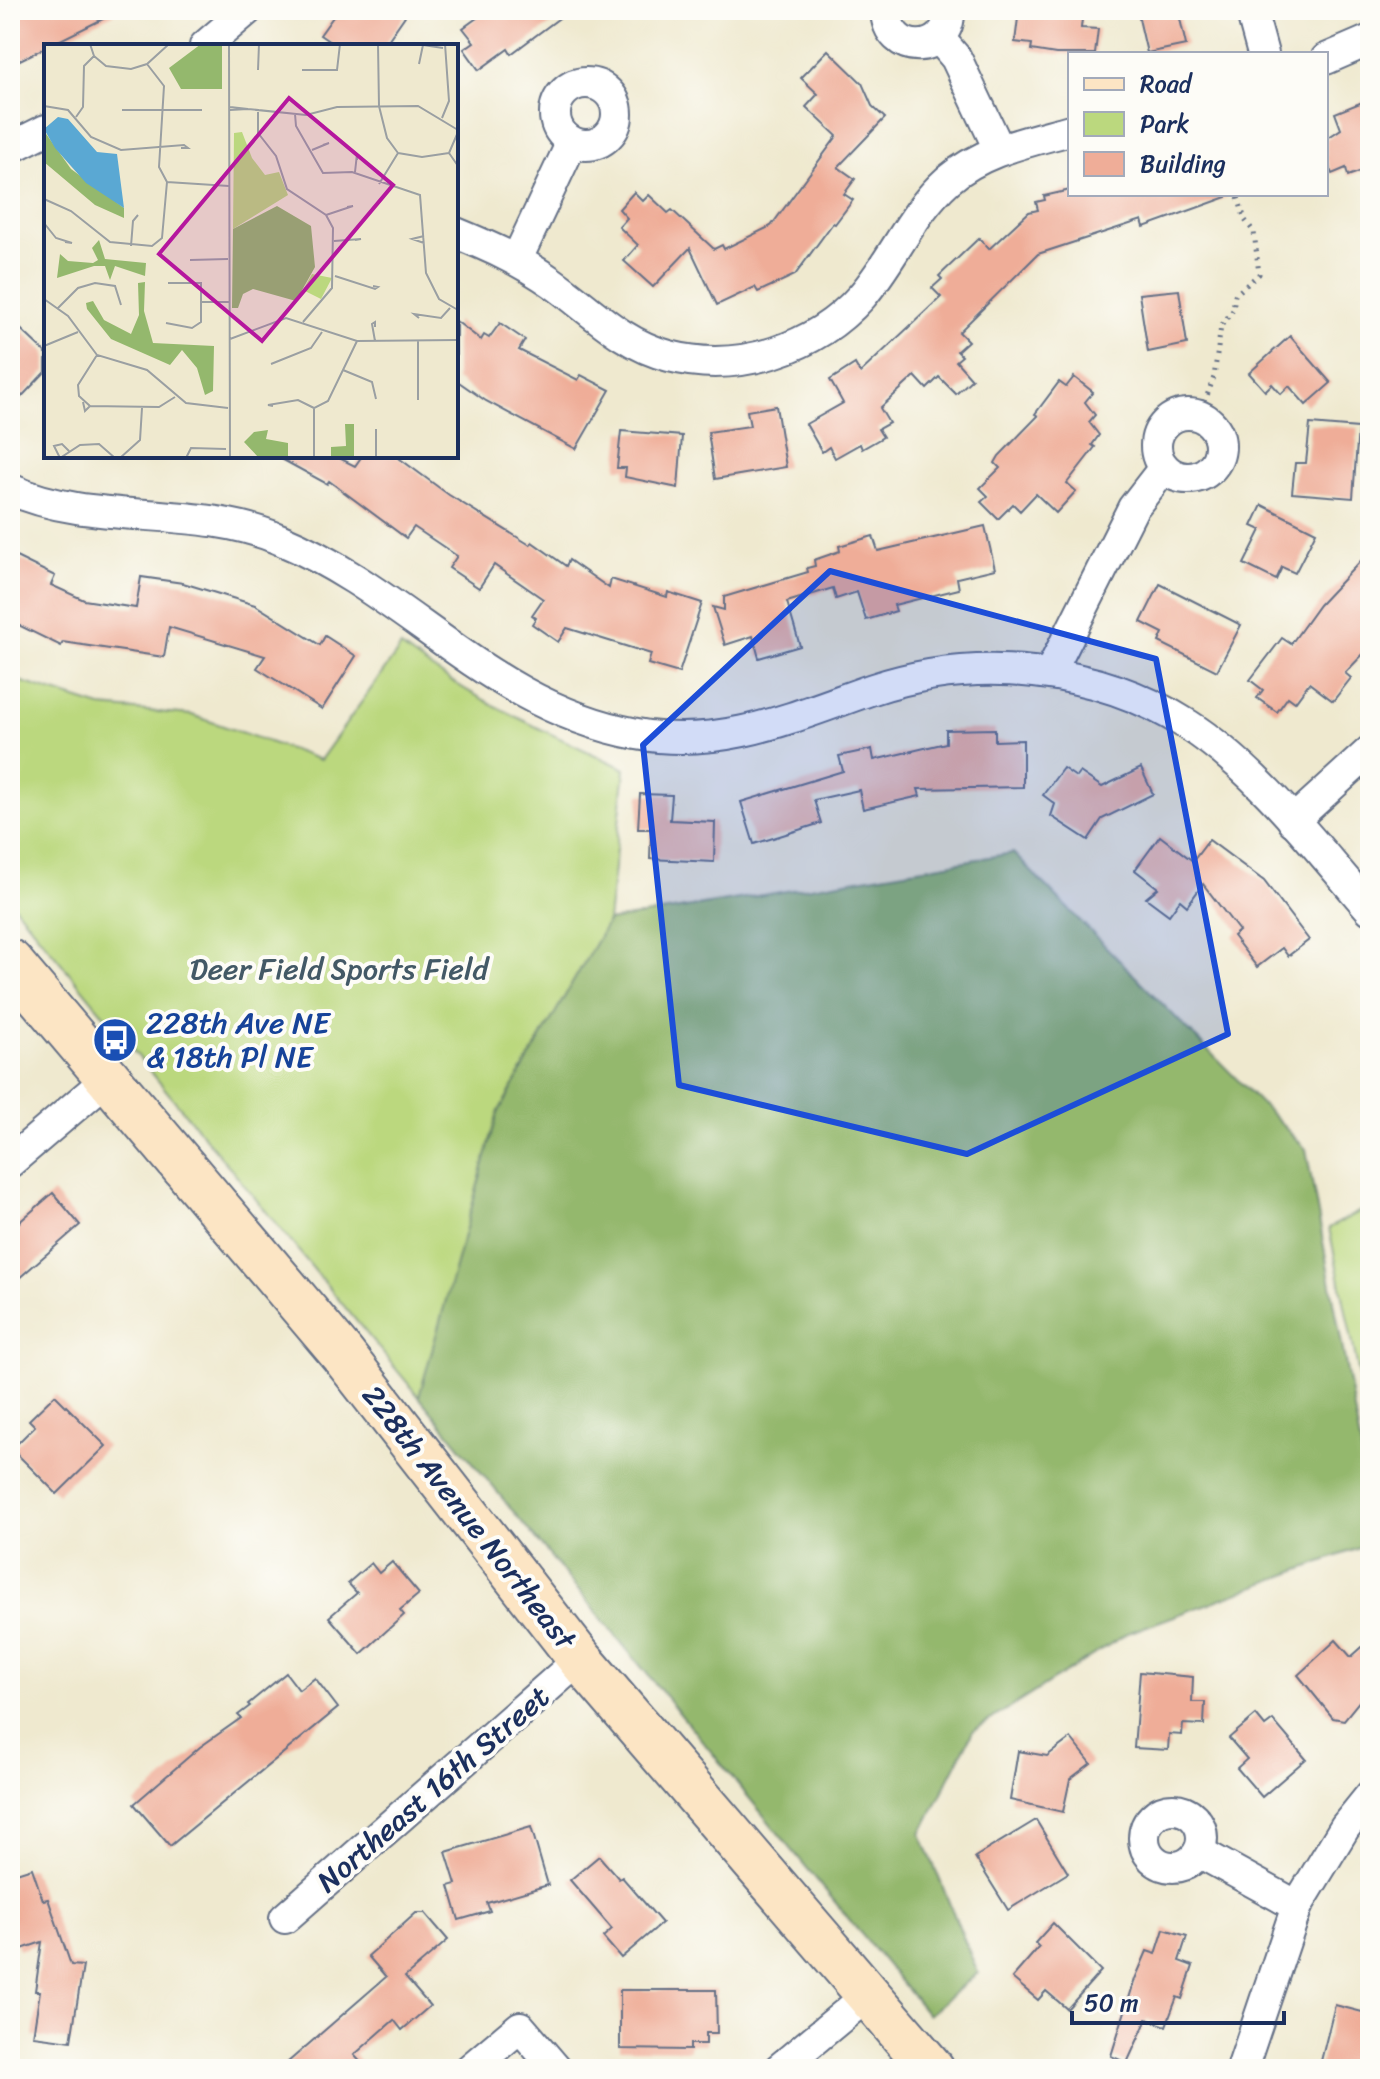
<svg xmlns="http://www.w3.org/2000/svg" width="1380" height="2079" font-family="Sriracha,sans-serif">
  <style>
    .green { fill: #bbd87e; stroke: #6b846e; stroke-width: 2 }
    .forest { fill: #94b86d; stroke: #587466; stroke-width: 2 }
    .building { fill: #efad98 }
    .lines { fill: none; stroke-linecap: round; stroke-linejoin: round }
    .minor-casing { stroke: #657086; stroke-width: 34 }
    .secondary-casing { stroke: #657086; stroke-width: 48 }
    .path { stroke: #657086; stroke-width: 5; stroke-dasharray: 2 6; stroke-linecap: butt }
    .minor { stroke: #fff; stroke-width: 30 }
    .secondary { stroke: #fce5c4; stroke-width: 44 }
    .marked { fill: #1d4ed8; fill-opacity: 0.2; stroke: #1d4ed8; stroke-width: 6; stroke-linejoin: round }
    .labels { text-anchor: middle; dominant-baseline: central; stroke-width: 8; stroke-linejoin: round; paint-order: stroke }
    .park-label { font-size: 30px; fill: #435966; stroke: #fdfcf7 }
    .transit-label { font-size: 30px; fill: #164399; stroke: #fdfcf7; text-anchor: start }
    .street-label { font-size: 30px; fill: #1b2f5e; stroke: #fdfcf7 }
    .inset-road { fill: none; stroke: #9a9fa2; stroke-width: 2 }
    .view { fill: #b5179e; fill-opacity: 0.15; stroke: #b5179e; stroke-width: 4 }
    .inset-edge { fill: none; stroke: #1b2f5e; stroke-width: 4 }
  </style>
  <rect width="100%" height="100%" fill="#fdfcf7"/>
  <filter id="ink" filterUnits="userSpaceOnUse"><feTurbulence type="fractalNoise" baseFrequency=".0125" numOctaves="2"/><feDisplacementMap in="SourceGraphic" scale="16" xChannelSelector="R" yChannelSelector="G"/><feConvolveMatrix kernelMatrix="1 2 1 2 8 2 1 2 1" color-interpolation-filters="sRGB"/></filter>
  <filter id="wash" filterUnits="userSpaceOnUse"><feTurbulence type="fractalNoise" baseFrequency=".006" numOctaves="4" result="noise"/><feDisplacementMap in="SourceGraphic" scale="32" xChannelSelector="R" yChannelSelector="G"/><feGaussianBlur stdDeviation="1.8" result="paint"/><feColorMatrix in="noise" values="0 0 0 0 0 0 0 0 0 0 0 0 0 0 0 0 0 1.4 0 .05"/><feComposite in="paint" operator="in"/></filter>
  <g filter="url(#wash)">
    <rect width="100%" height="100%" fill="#efe9cf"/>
    <!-- green -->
    <g class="green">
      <path d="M401,647C470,699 547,732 625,769L608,921L498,1113L419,1397L10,901V678L101,707L192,715L320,760Z"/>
      <path d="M1370,1206V1413H1367L1329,1228Z"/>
    </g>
    <!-- forest -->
    <path class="forest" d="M1013,853L1306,1149L1370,1497V1544L1128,1633L973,1731L921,1834L978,1973L928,2015L419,1397L498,1113L608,921Z"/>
    <g id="blocks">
      <!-- building -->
      <g class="building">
        <path d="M20,10H121L10,65V15Z"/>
        <path d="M338,10H409L384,46H336L320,35Z"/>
        <path d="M488,10H570L511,54L508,49L479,70L464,49L474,42L463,28Z"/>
        <path d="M1019,10H1083L1081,28L1098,29L1095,54H1056L1031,50L1032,44L1015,42Z"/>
        <path d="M1137,10H1178L1186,45L1147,53Z"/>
        <path d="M828,50L862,83L872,106L885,118L838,167L855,179L844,194L853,200L835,224L833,223L795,275L758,292L755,287L717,305L690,248L653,287L624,261L638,245L619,227L627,218L619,209L634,192L643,201L649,195L668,213L672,210L714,249L722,245L724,249L771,226L837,136L806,107L818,94L801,78Z"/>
        <path d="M1370,99V168L1348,176L1346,168L1332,174L1326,158V139L1341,129L1335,113Z"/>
        <path d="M1070,190V194H1227V197L1144,227L1142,220L1038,254L959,332L968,341L957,351L962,356L956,361L972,379L956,394L939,377L927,389L915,376L880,408L889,423L878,429L883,437L862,449L860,444L835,458L829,447L822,452L806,424L843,403L830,380L855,364L860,373L941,297L932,288L942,279L939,276L979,238L989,249L1029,212L1038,210L1036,202L1045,200L1044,196Z"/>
        <path d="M1179,290L1187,344L1148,352L1139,294Z"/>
        <path d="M10,319L46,353V371L10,409Z"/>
        <path d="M456,321L481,340L484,335L489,338L500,323L525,340L519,350L578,380L581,375L610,390L576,449L486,401L456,380Z"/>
        <path d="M1290,336L1331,383L1306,405L1289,386L1281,394L1272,384L1265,391L1249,373Z"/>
        <path d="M1074,377L1093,392L1085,402L1095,415L1089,422L1099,435L1092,445L1095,447L1067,483L1076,491L1056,513L1036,494L1020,511L1013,504L998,519L981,502L988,496L980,488L1000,468L995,463L999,456L1038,416L1035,414L1059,382L1066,387Z"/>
        <path d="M776,406L786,467L715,479L708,432L750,426L747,411Z"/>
        <path d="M1310,424L1358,428L1353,498L1292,493L1295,463H1306Z"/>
        <path d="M621,431L682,436L678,488L625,477L626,468H617Z"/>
        <path d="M276,456H342L341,459L355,466L362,456H396L449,495L530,545L532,542L566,566L569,560L609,588L611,579L667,597L668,592L702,603L679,673L648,664L651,654L567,628L558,642L532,624L536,618L532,615L543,599L494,565L479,588L449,568L457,556L414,527L406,538L329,481L327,484Z"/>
        <path d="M1262,505L1316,532L1295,573L1282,567L1276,580L1244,564L1261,530L1252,526Z"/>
        <path d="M985,526L995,569L957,578L959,589L894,605L896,611L866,620L857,592L836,599L833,588L787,602L800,646L759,658L753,636L725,645L713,607L724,610V597L808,572L807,568L815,566L814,560L840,551L839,546L873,536L878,551Z"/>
        <path d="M1370,551V647L1345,673L1351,678L1333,701L1309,683L1295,702L1288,697L1277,712L1257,698L1263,690L1250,680L1282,638L1291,644L1319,605Z"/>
        <path d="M10,554L55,576L51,585L84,600L136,608L141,577L183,583L255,605L320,645L325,636L356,656L322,709L257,668L265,656L169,627L164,657L63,642L61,646L10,621Z"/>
        <path d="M1160,584L1241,625L1217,671L1159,642L1163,633L1141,622Z"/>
        <path d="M995,729V741L1023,740V787L918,789L920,796L863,809L859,790L814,800L821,823L754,844L741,802L843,771L839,756L872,749L874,760L946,743V730Z"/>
        <path d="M1063,768L1076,777L1080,772L1102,787L1141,768L1153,794L1102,819L1088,840L1051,816L1055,804L1043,795Z"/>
        <path d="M640,794L672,795L670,820L715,822L714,862L650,859L651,829H638Z"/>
        <path d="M1160,836L1193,861L1209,840L1264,881L1309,940L1288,956L1282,948L1257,967L1233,936L1239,931L1203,884L1187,906L1180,900L1169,915L1146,898L1158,888L1135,870Z"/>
        <path d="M53,1193L80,1225L10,1286V1230Z"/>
        <path d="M55,1395L106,1446L57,1494L12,1449L35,1426L29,1420Z"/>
        <path d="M392,1562L419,1594L400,1610L404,1615L361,1654L329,1617L357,1593L348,1583L371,1563L379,1573Z"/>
        <path d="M1336,1640L1351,1657L1370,1640V1688L1344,1720L1333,1718L1298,1675Z"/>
        <path d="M1140,1672L1193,1677L1192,1702H1205L1204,1725L1183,1724L1182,1735L1169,1734L1168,1750L1134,1748Z"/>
        <path d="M286,1673L299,1690L315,1678L338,1708L170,1846L134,1804L200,1747L241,1718L238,1715L250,1706L248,1704Z"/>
        <path d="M1256,1715L1265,1726L1273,1720L1306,1759L1262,1797L1237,1768L1247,1759L1229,1738Z"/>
        <path d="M1071,1738L1091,1763L1070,1779L1063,1812L1010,1800L1018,1751L1047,1756Z"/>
        <path d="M1036,1820L1068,1873L1008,1910L975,1857Z"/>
        <path d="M531,1827L548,1885L487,1903L490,1911L459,1920L449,1886L456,1884L446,1852Z"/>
        <path d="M599,1856L619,1879L622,1877L662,1923L621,1958L603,1937L612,1929L570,1880Z"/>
        <path d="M32,1868L43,1900L48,1899L71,1965L83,1966L71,2041L33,2036L40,1991H35L42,1942L19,1950L10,1924V1875Z"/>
        <path d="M416,1913H425L448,1940L405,1977L430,2006L402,2030L394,2020L354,2055L367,2069H280L386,1977L368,1956Z"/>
        <path d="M1053,1923L1101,1971L1067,2009L1046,1991L1038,2000L1012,1978L1039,1947L1035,1943Z"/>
        <path d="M1164,1929L1187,1936L1179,1961L1193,1966L1182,1999L1177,1997L1166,2026L1147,2019L1127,2063L1111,2056L1135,1979L1147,1951L1156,1954Z"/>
        <path d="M620,1990H716L717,2033H706V2044H690V2050L620,2049Z"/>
        <path d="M1335,2005L1370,2014V2069H1319Z"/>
      </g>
    </g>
  </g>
  <g filter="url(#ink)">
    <use href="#blocks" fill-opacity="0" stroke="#657086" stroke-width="2"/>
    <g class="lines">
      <!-- minor casing -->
      <g class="minor-casing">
        <g id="minor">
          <path d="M886,10C887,58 951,56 949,10"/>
          <path d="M1251,10L1263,54"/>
          <path d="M939,38L956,58L999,149"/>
          <path d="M205,46L247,10"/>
          <path d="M1326,59L1370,40"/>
          <circle cx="586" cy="114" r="31"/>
          <path d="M10,148L46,130"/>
          <path d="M456,233C490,247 522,261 553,283C591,310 622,344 669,356C738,374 815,349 862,296C894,259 911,213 948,180C983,150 1027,142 1070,130"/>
          <path d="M517,259L572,142"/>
          <circle cx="1188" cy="446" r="32"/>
          <path d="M10,489C93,527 195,503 279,539C409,593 490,707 637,734C722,750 795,716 873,689C976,655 1096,666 1188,725C1257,769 1317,848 1370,909"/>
          <path d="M1051,671L1133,508L1164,468"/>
          <path d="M1293,821L1370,751"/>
          <path d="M10,1162L107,1079"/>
          <circle cx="1173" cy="1838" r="29"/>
          <path d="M1199,1852L1297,1906"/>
          <path d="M285,1918L580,1659"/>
          <path d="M470,2069L520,2027L556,2069"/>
          <path d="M779,2069L868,1995"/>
          <path d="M1242,2069L1297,1906L1345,1827L1370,1796"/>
        </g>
      </g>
      <!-- secondary casing -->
      <g class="secondary-casing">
        <path id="secondary" d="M10,962L342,1354L580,1659L932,2069"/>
      </g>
      <!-- path -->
      <path class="path" d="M1199,417L1214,377L1221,326L1233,310L1235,295L1259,274L1254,232L1245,220L1237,194"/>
      <!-- minor -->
      <use href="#minor" class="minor"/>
      <!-- secondary -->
      <use href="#secondary" class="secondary"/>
    </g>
  </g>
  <!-- marked area -->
  <path class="marked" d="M830,571L1156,659L1228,1034L967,1154L679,1085L643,745Z"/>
  <!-- icons -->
  <defs>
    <g id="bus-disc" transform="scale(2.3)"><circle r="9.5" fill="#1a4fb4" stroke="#fdfcf7"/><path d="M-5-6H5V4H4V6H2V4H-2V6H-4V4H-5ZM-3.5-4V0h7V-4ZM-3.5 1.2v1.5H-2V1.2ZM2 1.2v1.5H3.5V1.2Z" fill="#fff"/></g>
  </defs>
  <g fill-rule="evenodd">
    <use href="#bus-disc" x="115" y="1040"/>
  </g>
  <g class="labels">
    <!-- park labels -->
    <g class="park-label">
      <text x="339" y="969">Deer Field Sports Field</text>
    </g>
    <!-- transit labels -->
    <g class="transit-label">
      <text x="146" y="1023">228th Ave NE<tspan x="146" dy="34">&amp; 18th Pl NE</tspan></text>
    </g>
    <!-- street labels -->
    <g class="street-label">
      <text transform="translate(469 1517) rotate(52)">228th Avenue Northeast</text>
      <text transform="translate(433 1789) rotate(-41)">Northeast 16th Street</text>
    </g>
  </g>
  <!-- overview -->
  <g transform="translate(44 44)">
    <rect width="414" height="414" fill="#efe9cf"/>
    <path d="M198,88L208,114L221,131L235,128L244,151L189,185L190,89ZM268,230L288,234L277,255L259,246Z" fill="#bbd87e"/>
    <path d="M157,0H178V45H137L125,24ZM0,87L27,125L80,164V174L51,161L0,118ZM233,162L267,182L271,223L252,257L209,245L199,250L194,264H188L189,185ZM55,196L61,215L102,219L101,232L71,222L66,236L61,222H50L13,234L16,210L24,217L49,219L54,216L48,204ZM101,238L100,267L109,299L170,302L169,347L161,351L153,324L138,306L126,321L67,295L43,265L42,259L49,257L60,276L87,290L95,271L94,239ZM301,380H310V414H287V403L302,402ZM224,386L222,395L244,399V414H215L200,398L210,388Z" fill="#94b86d"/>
    <path d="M14,73L24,75L53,108L73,110L80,164L42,139L11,104L0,85Z" fill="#5aa8d3"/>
    <path class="inset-road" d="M185,0L186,414M334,0L335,62L343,94L354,109M50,12L62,22L87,25L103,20L125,0M103,20L120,42L115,123L123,138M375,20L379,1L399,4M214,26L215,0M258,26H293L296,0M0,62L24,66L47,93L77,106L140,101L144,104H137M186,63L204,65L186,66M204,65L262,71L293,63L374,62L414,86M214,65V89L232,112L243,145L282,171L289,184L288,244L259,278M78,66H158M251,70L252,82L279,129L308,128L376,151L382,229L395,255L414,266M32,73L39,63L40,22L50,12L46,0M398,74L405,57L401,0M414,88L405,109L414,122M268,106L285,99L279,101M354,109L378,113L405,109M311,128L313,110V116M123,138L185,142M335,140L354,109M0,155L27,167L66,198L108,202L118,194L123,138M282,171L309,162L303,163M0,179L12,194L28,199L21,198M290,197L317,195L311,196M380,199L368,195L380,192M87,202L89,177L94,171M146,216L184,215M291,232L331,245L334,243L329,242M0,255L24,272L53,311L103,326L142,359L184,364M157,258H185M14,264L34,244L51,239L71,242L77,261M375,274L370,270L397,274L406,264M122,279L148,284L157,278V239H124M186,295L242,274L313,297L414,296M331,297L328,280L331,278V283M374,297V356M0,302L34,288M227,320L267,304L278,288M299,326L328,338L332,355M39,358L41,367L46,362L115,363L131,353M46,362L35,352L34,341L53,311M229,362L224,361L254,356L270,364M332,385V414M25,407L18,400L10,402L16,414L36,401L55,400L71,414M76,414L96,396L98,364M142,414L147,404L182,405M270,414V364L284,357L313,297"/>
    <path class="view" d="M245,54L349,141L218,297L115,210Z"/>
    <rect width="414" height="414" class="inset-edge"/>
  </g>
  <!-- margin -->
  <rect width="1380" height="2079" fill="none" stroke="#fdfcf7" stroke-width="40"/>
  <!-- legend -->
  <rect x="1068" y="52" width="260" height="144" fill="#fdfcf7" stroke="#a3aaba" stroke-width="2"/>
  <rect x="1084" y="78" width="40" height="12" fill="#fce5c4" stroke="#a3aaba" stroke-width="2"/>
  <text x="1140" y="92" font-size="24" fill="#1b2f5e">Road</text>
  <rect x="1084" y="112" width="40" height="24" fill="#bbd87e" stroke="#a3aaba" stroke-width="2"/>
  <text x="1140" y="132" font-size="24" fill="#1b2f5e">Park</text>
  <rect x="1084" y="152" width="40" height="24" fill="#efad98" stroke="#a3aaba" stroke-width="2"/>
  <text x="1140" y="172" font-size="24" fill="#1b2f5e">Building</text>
  <!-- scale -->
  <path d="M1072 2011v12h212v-12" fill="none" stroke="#1b2f5e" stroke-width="4"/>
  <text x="1084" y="2011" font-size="24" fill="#1b2f5e" stroke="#fdfcf7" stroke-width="6" paint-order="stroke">50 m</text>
</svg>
